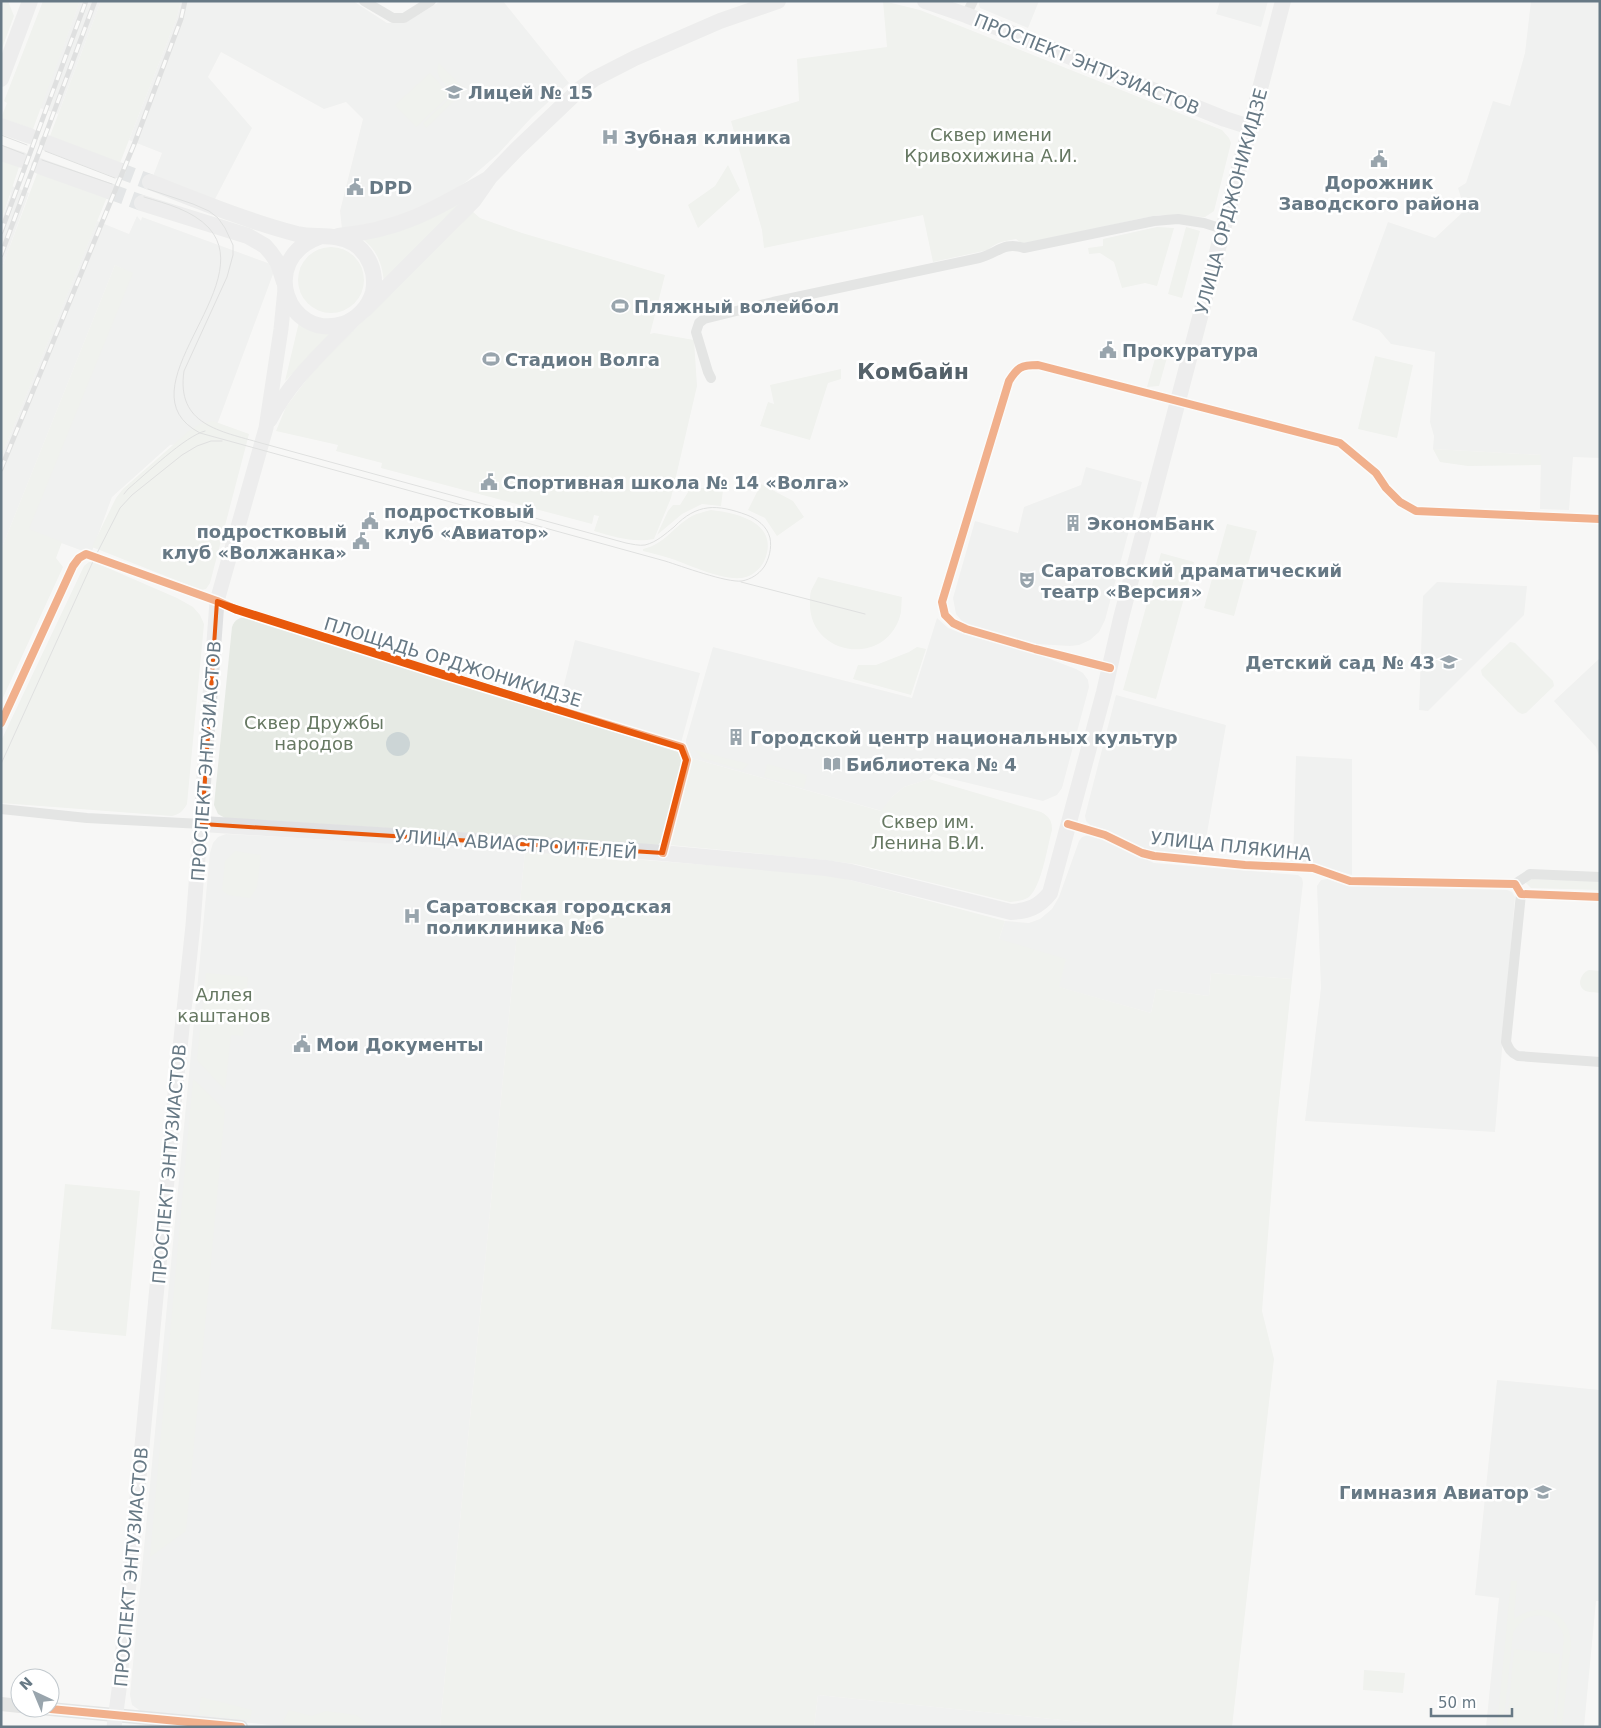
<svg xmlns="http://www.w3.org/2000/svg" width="1601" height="1728" font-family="'DejaVu Sans',sans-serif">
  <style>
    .built { fill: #e7e8e8 }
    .green { fill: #e6eae4 }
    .water { fill: #ccd5d6 }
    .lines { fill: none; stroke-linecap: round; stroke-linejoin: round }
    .primary-tunnel { stroke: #ccd1d4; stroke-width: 16; stroke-dasharray: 16 8; stroke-linecap: butt }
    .minor { stroke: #cccecf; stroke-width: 10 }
    .tertiary { stroke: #cccecf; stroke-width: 14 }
    .secondary { stroke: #e0e1e2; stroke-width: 15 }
    .primary { stroke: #e0e1e2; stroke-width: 16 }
    .tram { stroke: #c2c4c5; stroke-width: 1 }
    .rail-casing { stroke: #c2c4c5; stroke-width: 5 }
    .rail { stroke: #fff; stroke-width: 3; stroke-dasharray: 9; stroke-linecap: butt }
    .cycleway-casing { stroke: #fff; stroke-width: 11 }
    .cycleway { stroke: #e8590c; stroke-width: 8 }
    .marked { fill: none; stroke: #e8590c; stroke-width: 4; stroke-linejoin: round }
    .labels { text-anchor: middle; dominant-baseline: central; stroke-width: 5; stroke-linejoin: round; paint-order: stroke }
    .street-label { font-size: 18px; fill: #677985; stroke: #fff }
    .poi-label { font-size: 18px; font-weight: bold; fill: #677985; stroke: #fff; text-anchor: start }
    .park-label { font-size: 18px; fill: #667862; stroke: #fff }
    .district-label { font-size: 22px; font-weight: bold; fill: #55626a; stroke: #fff }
  </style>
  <rect width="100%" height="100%" fill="#f7f7f6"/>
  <!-- built -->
  <g class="built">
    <path d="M80,1H101L58,114L40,108Z"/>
    <path d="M181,1H353L387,23H405L441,1H503L569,83L532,117L498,154L467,181L449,194L424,207L382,221L342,229L340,211L363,119L346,102L324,109L221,52L208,77L252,128L214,201L153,176L162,153L129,140L177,17Z"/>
    <path d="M978,1H1039L1028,28L980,8Z"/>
    <path d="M1220,1H1268L1261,27L1216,14Z"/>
    <path d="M1531,1H1600V458L1573,457L1569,510L1540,509L1541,455L1433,449L1434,436L1430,422L1435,352L1391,344L1379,330L1352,320L1388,222L1435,238L1465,210L1458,188L1466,183L1493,101L1510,106L1525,53Z"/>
    <path d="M12,186L29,193L1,270V221L10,197Z"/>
    <path d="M137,216L141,221L142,217L276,266L211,441L170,445L112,497L91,554L26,530L123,269L115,265L1,550V457L97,221L129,234Z"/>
    <path d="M1086,467L1142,482L1105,620L1099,632L1090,640L1079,645L1070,646L1036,644L969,626L961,620L956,614L953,598L975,521L1018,533L1024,507L1081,485Z"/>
    <path d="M1437,582L1527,586L1524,615L1428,711L1419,710L1423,596Z"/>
    <path d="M937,618L948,628L963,634L1034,653L1076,669L1083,673L1088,680L1089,687L1062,788L1057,795L1043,801L939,776L934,773L929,779L904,787L892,797L882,811L691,758L686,745V740L713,647L912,698Z"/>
    <path d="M575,640L700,673L681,743L559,705Z"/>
    <path d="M1600,658V756H1599L1596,747L1554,701Z"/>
    <path d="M1116,695L1226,725L1203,856L1156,851L1142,848L1106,830L1090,825L1086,821L1085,816Z"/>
    <path d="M1296,756L1352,759V875L1321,866L1293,862Z"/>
    <path d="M226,834L525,851L440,1727H290L142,1712L132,1705L130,1695L210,853L213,843L218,837Z"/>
    <path d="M1088,835L1105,840L1154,863L1298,875L1302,878L1303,883L1292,979L1211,973L1209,996L1156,989L1151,1013L1058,987L999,939L1005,921L1029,923L1040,919L1052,909L1059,897L1079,841L1082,837Z"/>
    <path d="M1328,879L1348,886L1507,890L1512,892L1515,897L1495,1132L1305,1121L1321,988L1317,886L1321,880Z"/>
    <path d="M1497,1380L1600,1390V1601H1596L1584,1727H1486L1499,1598L1475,1595Z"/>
    <path d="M818,1695L1129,1727H814Z"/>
  </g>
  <!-- green -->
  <g class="green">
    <path d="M1,1H8L14,16L1,51Z"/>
    <path d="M43,1H80L33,129L1,118L7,103L4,101Z"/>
    <path d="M101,1H181L177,17L120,163L50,136Z"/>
    <path d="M883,1L920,10L1222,130L1229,138L1231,143L1214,211L1205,217L1159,215L1138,219L1024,245L1016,239C1005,241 996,242 988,250L933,262L923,215L764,248L762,230L731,121L799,101L797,59L887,47Z"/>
    <path d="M439,63L465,90L426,128L423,123L454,94C447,85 433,76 439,63Z"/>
    <path d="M430,73L450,95L416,127L395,105Z"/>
    <path d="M1,158L20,164L1,221Z"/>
    <path d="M728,165L740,190L698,228L688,205L715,186Z"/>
    <path d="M38,171L107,197L1,457V270Z"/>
    <path d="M469,198L384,282C382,264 378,252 364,240Z"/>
    <path d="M472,211L480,218L522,233L665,275L650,334L654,333L694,340L697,386L671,498L654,539C633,543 615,537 594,531L599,516L594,515L592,524L381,468L382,463L336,451L338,445L276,431L286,407L313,371Z"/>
    <path d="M1157,227L1174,228L1157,286L1145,283L1122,288L1114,262L1100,253L1089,254L1088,248L1103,246V239Z"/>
    <path d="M1186,227L1200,231L1182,298L1168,294Z"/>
    <circle cx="331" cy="280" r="33"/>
    <path d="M115,265L133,273L29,529L62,542L56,558L63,567L1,702V550Z"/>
    <path d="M299,322L334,332L285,381Z"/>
    <path d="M1159,344L1170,347L1159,386L1147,387Z"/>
    <path d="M1375,356L1413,365L1397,438L1358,429Z"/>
    <path d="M841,369V379L828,383L810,440L760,426L768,402L774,404L770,385Z"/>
    <path d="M213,421L249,434L210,583L206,589L201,590L92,547L116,498L123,489L189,431L200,424Z"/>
    <path d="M1433,449L1541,455V465L1468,466L1440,462Z"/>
    <path d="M761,484L793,501L804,517L777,536L765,518L748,510Z"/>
    <path d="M702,488L723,490L721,506L702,504L682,514L657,535L668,511L673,505H680L690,489Z"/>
    <path d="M711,510C738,513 779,523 765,559C762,567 754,575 746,577C726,583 688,564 669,558C660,555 651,553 643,551V549C664,545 674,526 692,516C698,513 704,512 711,510Z"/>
    <path d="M1227,524L1257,531L1234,616L1204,608Z"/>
    <path d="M1161,553L1194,562L1156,699L1123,690Z"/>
    <path d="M89,562H94L177,598L193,607L200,615L204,624L187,804C183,811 180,814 172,816L1,803V741L84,566Z"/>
    <path d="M818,577L902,597C901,603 902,611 900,616C885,668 808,656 810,602C810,599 810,594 811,591C813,586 816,582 818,577Z"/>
    <path d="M248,616L678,752L682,757L683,763L664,838L658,845L225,818L218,814L214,805L232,627C235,619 239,618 248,616Z"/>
    <path d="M1510,642L1515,643L1553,681L1554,686L1526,713L1522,714L1518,712L1482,675L1481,670Z"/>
    <path d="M917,647L926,649L911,695L853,679L858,665H876L909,652Z"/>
    <path d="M694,750L749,764L742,770L703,758Z"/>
    <path d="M691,758L881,811L892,797L904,787L929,779L1041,812C1050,817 1052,821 1052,830C1047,848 1042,885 1029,897C1023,901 1017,901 1010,902L855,864L825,860L670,845Z"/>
    <path d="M767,764L807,775L804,788L764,777Z"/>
    <path d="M235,851L261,855L257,887L250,898L228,895L222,890L225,861Z"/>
    <path d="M525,851L827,874L850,880L1005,921L999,939L1066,959L1059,987L1151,1013L1156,989L1209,996L1211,973L1292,979L1277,1121L1262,1311L1274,1359L1232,1727H1129L818,1695L814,1727H440Z"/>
    <path d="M1532,879L1600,881V890L1531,888L1526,883L1527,880Z"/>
    <path d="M1589,970L1600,971V993C1595,992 1588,993 1584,990C1576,984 1582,972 1589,970Z"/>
    <path d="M206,973L248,977L243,1036L231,1035L225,1090L197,1060Z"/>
    <path d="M193,1079L225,1110L186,1531L150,1557Z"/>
    <path d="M65,1184L140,1191L126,1336L51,1329Z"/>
    <path d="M1511,1581H1517L1514,1619C1539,1601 1569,1609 1571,1643L1562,1727H1556L1564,1637C1557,1610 1525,1608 1513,1633L1503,1727H1497Z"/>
    <path d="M1514,1649L1560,1654L1553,1727H1507Z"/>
    <path d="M1364,1670L1405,1673L1403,1693L1363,1690Z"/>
    <path d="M201,1697L252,1710L250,1720L199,1715Z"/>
    <path d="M289,1710L311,1716L326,1711L356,1715L369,1724L371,1727H319L282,1724Z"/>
  </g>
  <!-- water -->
  <circle class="water" cx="398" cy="744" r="12"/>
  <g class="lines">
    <!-- primary-tunnel -->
    <g class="primary-tunnel">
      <path d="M118,170L150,182"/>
      <path d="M109,191L142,203"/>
    </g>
    <!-- minor -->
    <g class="minor">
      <path d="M364,1L393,18H404L431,1"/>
      <path d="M966,15L973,1"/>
      <path d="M711,378L708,372L696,332L699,323L704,319L773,302L979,258C997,254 1003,241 1024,248L1154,221L1178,219L1204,223L1223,229"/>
      <path d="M1110,668L1035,649L966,629L953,623L945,615L942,602L1009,381C1018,367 1021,365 1038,365L1340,443L1376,473L1386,488L1400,502L1416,511L1600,519"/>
      <path d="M1,723L73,566L79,558L86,554L217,601L237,610L443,675L682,747L687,760L663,853"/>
      <path d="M1,809L87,818L202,824"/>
      <path d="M1068,824L1105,835L1142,853L1154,856L1245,865L1313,868L1350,881L1515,884L1521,894L1600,897"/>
      <path d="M1515,884L1530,874L1600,877"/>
      <path d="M1521,894L1506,1042C1509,1049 1511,1053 1518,1056L1600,1062"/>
    </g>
    <!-- tertiary -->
    <g class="tertiary">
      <path d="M1,1704L20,1706"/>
      <path d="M40,1708L241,1727"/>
    </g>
    <!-- secondary -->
    <g class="secondary">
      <path d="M270,420C290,380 326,349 356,317"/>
      <path d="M114,1727L119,1690L175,1095L193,925L217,601L266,428L281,329L285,289"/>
    </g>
    <!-- primary -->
    <g class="primary">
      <path d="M925,1L966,15L1225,119L1250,127"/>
      <path d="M1,79L30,1"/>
      <path d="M1,126L30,136"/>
      <path d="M47,143L118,170"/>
      <path d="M1,153L22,160"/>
      <path d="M39,166L109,191"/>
      <path d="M150,182C199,201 247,221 297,234C316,238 336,233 353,243C369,253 377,273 373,292C369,307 357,319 343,324C288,341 257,260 319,237"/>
      <path d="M142,203L248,236L265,246L271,253L278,263L284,282"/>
      <path d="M338,236C400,230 434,210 486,180"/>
      <path d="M364,310L474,200L490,177L517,149L580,89L594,79L635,58L720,21L778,1"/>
      <path d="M202,824L651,852L826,868L851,872L1011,912C1028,911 1039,907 1050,893L1104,692L1121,618L1283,1"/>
    </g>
    <!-- tram -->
    <g class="tram">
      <path d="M1,135L27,145"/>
      <path d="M1,145L24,154"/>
      <path d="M45,151L115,178"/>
      <path d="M42,160L112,184"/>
      <path d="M144,197C167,204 192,210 209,228C261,286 118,390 200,433L665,561C681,566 727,583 742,581C751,579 758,575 764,567C769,559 772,548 770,538C767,526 757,519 747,515C717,504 697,503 674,527C665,534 657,542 645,545C639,546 632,544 626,543L261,443C220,431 176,425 184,371L227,277L233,255V245L225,228L218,218L209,211L193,204L148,189"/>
      <path d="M124,494L128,489C146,474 185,436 205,431"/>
      <path d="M741,582L865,614"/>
      <path d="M1,764L95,557L120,508L132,495L182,455L197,446L211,441H222"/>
    </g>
    <!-- rail casing -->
    <g class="rail-casing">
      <g id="rail">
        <path d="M1,232L86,1"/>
        <path d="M1,255L95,1"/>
        <path d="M1,469L135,142L181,19L185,1"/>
      </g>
    </g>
    <!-- rail -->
    <use href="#rail" class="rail"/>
    <!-- cycleway casing -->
    <g class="cycleway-casing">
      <g id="cycleway">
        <path d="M1110,668L1035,649L966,629L953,623L945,615L942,602L1009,381C1018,367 1021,365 1038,365L1340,443L1376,473L1386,488L1400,502L1416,511L1600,519"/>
        <path d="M1,723L73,566L79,558L86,554L217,601L237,610L443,675L682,747L687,760L663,853"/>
        <path d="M1068,824L1105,835L1142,853L1154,856L1245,865L1313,868L1350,881L1515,884L1521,894L1600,897"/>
        <path d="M40,1708L241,1727"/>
      </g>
    </g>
    <!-- cycleway -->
    <use href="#cycleway" class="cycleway"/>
  </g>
  <!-- marked area -->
  <path d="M0 0H1601V1728H0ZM217,601L682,747L687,760L663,853L202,824Z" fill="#f7f7f6" fill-opacity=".55" fill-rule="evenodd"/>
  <path class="marked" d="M217,601L682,747L687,760L663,853L202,824Z"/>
  <!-- icons -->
  <defs>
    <g id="school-bare" transform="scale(1.35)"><path d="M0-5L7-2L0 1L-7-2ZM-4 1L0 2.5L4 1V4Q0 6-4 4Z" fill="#99a5ad" stroke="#fff" stroke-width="2.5" paint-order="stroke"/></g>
    <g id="hospital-bare" transform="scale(1.35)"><path d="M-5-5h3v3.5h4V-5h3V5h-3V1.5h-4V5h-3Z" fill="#99a5ad" stroke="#fff" stroke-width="2.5" paint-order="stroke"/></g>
    <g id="civic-bare" transform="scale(1.35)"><path d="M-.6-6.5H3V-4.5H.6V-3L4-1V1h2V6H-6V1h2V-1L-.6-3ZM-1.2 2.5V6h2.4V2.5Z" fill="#99a5ad" stroke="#fff" stroke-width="2.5" paint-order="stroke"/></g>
    <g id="stadium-bare" transform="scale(1.35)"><path d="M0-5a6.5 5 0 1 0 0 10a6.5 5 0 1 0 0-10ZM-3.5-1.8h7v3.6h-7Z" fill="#99a5ad" stroke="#fff" stroke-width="2.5" paint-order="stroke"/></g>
    <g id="building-bare" transform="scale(1.35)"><path d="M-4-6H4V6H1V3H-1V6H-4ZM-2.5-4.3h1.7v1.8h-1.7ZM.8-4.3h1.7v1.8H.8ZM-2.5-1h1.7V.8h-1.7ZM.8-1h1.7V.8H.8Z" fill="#99a5ad" stroke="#fff" stroke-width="2.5" paint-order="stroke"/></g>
    <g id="theatre-bare" transform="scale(1.35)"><path d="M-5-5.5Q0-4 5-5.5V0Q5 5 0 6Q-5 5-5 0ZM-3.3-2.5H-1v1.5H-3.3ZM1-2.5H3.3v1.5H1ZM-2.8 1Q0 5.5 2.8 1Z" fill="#99a5ad" stroke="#fff" stroke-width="2.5" paint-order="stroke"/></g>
    <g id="library-bare" transform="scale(1.35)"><path d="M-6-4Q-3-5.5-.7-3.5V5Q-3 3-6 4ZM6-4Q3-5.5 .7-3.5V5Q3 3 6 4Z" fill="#99a5ad" stroke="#fff" stroke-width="2.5" paint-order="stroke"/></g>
  </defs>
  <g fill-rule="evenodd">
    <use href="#school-bare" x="454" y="92"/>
    <use href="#hospital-bare" x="610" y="137"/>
    <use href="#civic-bare" x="1379" y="159"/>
    <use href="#civic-bare" x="355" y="187"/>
    <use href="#stadium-bare" x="620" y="306"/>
    <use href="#civic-bare" x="1108" y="350"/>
    <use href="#stadium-bare" x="491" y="359"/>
    <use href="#civic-bare" x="489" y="482"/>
    <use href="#civic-bare" x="370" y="521"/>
    <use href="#building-bare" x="1073" y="523"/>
    <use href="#civic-bare" x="361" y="541"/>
    <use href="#theatre-bare" x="1027" y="580"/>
    <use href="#school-bare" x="1449" y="662"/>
    <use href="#building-bare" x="736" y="737"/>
    <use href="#library-bare" x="832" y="764"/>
    <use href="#hospital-bare" x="412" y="916"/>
    <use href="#civic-bare" x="302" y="1044"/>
    <use href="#school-bare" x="1543" y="1492"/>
  </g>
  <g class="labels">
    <!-- street labels -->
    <g class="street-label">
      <text transform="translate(1087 64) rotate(22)">ПРОСПЕКТ ЭНТУЗИАСТОВ</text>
      <text transform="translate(1231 201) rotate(-75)">УЛИЦА ОРДЖОНИКИДЗЕ</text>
      <text transform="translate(453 662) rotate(17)">ПЛОЩАДЬ ОРДЖОНИКИДЗЕ</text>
      <text transform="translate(206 761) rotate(-86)">ПРОСПЕКТ ЭНТУЗИАСТОВ</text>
      <text transform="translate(516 844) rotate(4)">УЛИЦА АВИАСТРОИТЕЛЕЙ</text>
      <text transform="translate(1231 846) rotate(6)">УЛИЦА ПЛЯКИНА</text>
      <text transform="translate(169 1164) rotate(-85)">ПРОСПЕКТ ЭНТУЗИАСТОВ</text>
      <text transform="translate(131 1567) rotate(-85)">ПРОСПЕКТ ЭНТУЗИАСТОВ</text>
    </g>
    <!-- poi labels -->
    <g class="poi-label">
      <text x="468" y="92">Лицей № 15</text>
      <text x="624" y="137">Зубная клиника</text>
      <text x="1379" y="182" text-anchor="middle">Дорожник<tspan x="1379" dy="21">Заводского района</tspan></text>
      <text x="369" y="187">DPD</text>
      <text x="634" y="306">Пляжный волейбол</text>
      <text x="1122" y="350">Прокуратура</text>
      <text x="505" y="359">Стадион Волга</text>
      <text x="503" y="482">Спортивная школа № 14 «Волга»</text>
      <text x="384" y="511">подростковый<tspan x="384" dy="21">клуб «Авиатор»</tspan></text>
      <text x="1087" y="523">ЭкономБанк</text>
      <text x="347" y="531" text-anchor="end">подростковый<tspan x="347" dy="21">клуб «Волжанка»</tspan></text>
      <text x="1041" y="570">Саратовский драматический<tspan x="1041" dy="21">театр «Версия»</tspan></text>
      <text x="1435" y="662" text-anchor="end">Детский сад № 43</text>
      <text x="750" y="737">Городской центр национальных культур</text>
      <text x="846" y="764">Библиотека № 4</text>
      <text x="426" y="906">Саратовская городская<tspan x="426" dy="21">поликлиника №6</tspan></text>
      <text x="316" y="1044">Мои Документы</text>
      <text x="1529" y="1492" text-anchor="end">Гимназия Авиатор</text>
    </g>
    <!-- park labels -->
    <g class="park-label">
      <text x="991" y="134">Сквер имени<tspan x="991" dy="21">Кривохижина А.И.</tspan></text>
      <text x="314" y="722">Сквер Дружбы<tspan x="314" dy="21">народов</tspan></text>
      <text x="928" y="821">Сквер им.<tspan x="928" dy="21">Ленина В.И.</tspan></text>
      <text x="224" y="994">Аллея<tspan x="224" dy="21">каштанов</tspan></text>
    </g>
    <!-- district labels -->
    <g class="district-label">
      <text x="913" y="371">Комбайн</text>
    </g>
  </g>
  <!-- border -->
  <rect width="1601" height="1728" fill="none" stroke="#677985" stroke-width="5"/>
  <!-- north arrow -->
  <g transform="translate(35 1693) rotate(316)"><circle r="24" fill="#ffffff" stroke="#c2c9ce"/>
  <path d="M0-4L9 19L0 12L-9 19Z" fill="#99a5ad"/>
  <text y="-8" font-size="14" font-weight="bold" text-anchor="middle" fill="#677985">N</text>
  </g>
  <!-- scale -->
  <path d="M1431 1708v8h81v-8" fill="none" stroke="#677985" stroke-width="2.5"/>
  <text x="1438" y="1708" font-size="15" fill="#677985" stroke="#ffffff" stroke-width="4" paint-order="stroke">50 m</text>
</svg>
